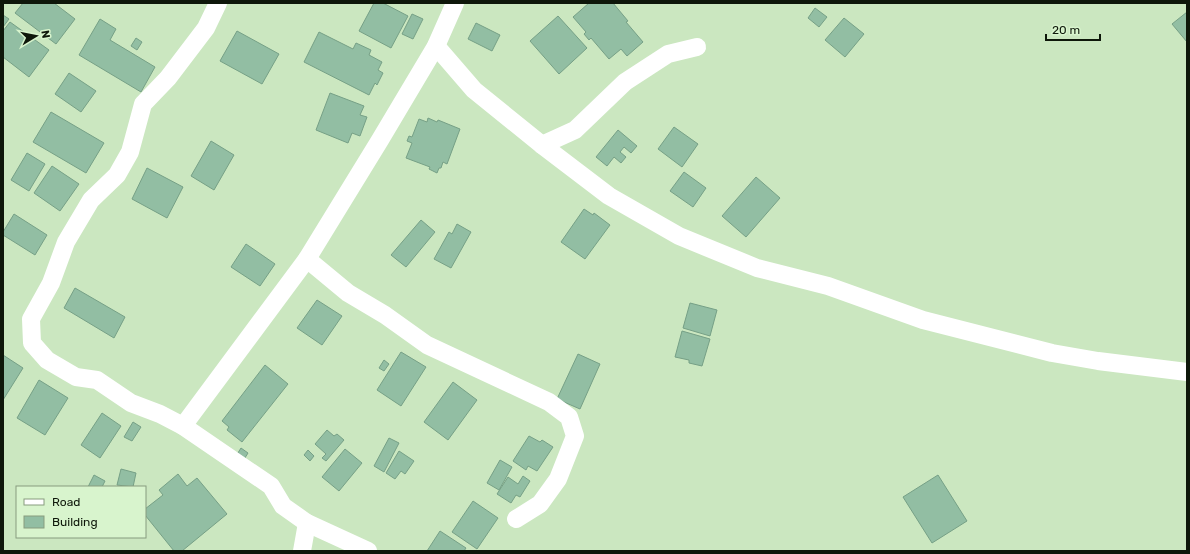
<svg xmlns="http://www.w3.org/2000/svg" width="1190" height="554" font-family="Rubik,sans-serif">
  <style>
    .building { fill: #92bea3; stroke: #76a086 }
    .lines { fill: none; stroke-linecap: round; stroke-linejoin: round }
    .minor { stroke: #fff; stroke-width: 18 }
  </style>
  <rect width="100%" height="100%" fill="#cbe7c0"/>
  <!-- building -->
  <g class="building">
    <path d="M23,3H54L75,19L56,44L15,13Z"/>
    <path d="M374,3H383L408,16L391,48L359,31Z"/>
    <path d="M589,3H613L628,21L626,22L643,42L627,56L621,49L609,59L591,38L589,40L584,34L586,32L573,17Z"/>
    <path d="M815,8L827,17L819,27L808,18Z"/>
    <path d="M1187,12V42L1172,24Z"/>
    <path d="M412,14L423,19L413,39L402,34Z"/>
    <path d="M3,15L9,19L3,27Z"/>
    <path d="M558,16L587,48L559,74L530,41Z"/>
    <path d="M844,18L864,34L845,57L825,40Z"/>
    <path d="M100,19L116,29L110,40L155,67L141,92L79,55Z"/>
    <path d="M10,22L49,50L29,77L3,57V31Z"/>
    <path d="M476,23L500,35L492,51L468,39Z"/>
    <path d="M237,31L279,54L262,84L220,61Z"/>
    <path d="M319,32L353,49L356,43L371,50L369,55L382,62L378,70L383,73L377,85L375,83L369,95L304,62Z"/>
    <path d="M136,38L142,42L137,50L131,46Z"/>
    <path d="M69,73L96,91L81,112L55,94Z"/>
    <path d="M330,93L364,106L360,115L367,117L360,136L352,133L348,143L316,130Z"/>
    <path d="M51,112L104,143L86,173L33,142Z"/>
    <path d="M428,118L437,122L438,120L460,129L447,164L443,162L441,168H439L437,173L429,169L430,167L406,158L412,143L407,141L409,136L412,137L419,119L427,122Z"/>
    <path d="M674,127L698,144L682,167L658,149Z"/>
    <path d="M618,130L637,146L631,153L624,147L620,152L626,157L621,163L614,157L607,166L596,157Z"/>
    <path d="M211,141L234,155L214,190L191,176Z"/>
    <path d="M27,153L45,164L29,191L11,180Z"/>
    <path d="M52,166L79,184L60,211L34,193Z"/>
    <path d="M147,168L183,187L167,218L132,199Z"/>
    <path d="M684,172L706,188L693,207L670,191Z"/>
    <path d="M756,177L780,198L746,237L722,216Z"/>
    <path d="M584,209L593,215L594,213L610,225L585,259L561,242Z"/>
    <path d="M14,214L47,235L35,255L3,235V232Z"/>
    <path d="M421,220L435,232L406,267L391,255Z"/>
    <path d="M457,224L471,232L451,268L434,259L449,232L452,234Z"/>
    <path d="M246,244L275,264L260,286L231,267Z"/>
    <path d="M75,288L125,317L114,338L64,308Z"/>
    <path d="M317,300L342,316L322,345L297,328Z"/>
    <path d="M690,303L717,310L710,336L683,328Z"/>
    <path d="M682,331L710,339L702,366L689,363V360L675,357Z"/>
    <path d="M401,352L426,367L401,406L377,390Z"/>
    <path d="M578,354L600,364L580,409L557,399Z"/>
    <path d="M3,355L23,368L3,400Z"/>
    <path d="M384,360L389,364L384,371L379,368Z"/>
    <path d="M265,365L288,384L242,442L227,430L229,427L222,421Z"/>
    <path d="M39,380L68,398L45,435L17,418Z"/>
    <path d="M453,382L477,400L448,440L424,422Z"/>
    <path d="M102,413L121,426L100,458L81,445Z"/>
    <path d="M133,422L141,427L132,441L124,437Z"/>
    <path d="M327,430L334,436L337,434L344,440L326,461L322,458L326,454L315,444Z"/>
    <path d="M529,436L540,442L542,440L553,447L537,471L528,466L526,470L513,461Z"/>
    <path d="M389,438L399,443L384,472L374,466Z"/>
    <path d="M241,448L248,453L243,461L236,456Z"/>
    <path d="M345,449L362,463L339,491L322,477Z"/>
    <path d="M308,450L314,456L310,461L304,455Z"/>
    <path d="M399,451L414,461L405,474L401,471L395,479L386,473Z"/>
    <path d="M500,460L512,467L499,490L487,483Z"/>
    <path d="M121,469L136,473L133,487L117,485Z"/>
    <path d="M178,474L187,486L197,478L227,514L182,551H174L145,515V509L163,495L159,490Z"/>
    <path d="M94,475L105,481L102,487H88Z"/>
    <path d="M938,475L967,521L932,543L903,497Z"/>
    <path d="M523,476L530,481L520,497L516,495L511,503L497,494L508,477L518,484Z"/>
    <path d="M473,501L498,518L477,549L452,532Z"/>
    <path d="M440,531L466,548L464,551H427Z"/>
  </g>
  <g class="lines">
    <!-- minor -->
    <g class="minor">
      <path d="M218,3L206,28L168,78L143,104L130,152L117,175L91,200L66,242L51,283L31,319L32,343L47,360L76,377L97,380L131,403L160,414L183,426L271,486L283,506L307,523L302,551"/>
      <path d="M436,46L474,90L542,145L609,196L679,236L757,268L828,286L923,320L1052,353L1098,361L1187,372"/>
      <path d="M542,145L575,130L625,82L668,54L697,47"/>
      <path d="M307,259L348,293L385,315L427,345L549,402L569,417L575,436L558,479L540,504L516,519"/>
      <path d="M183,426L307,259L380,140L436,46L455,3"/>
      <path d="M307,523L368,551"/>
    </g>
  </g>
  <!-- border -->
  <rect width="1190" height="554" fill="none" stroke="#0e170a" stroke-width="8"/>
  <!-- legend -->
  <rect x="16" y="486" width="130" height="52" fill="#d8f4cd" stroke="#879c7f"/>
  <rect x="24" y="499" width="20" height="6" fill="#ffffff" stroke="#879c7f"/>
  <text x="52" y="506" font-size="12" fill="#0e170a">Road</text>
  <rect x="24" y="516" width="20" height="12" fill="#92bea3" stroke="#879c7f"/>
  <text x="52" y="526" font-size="12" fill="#0e170a">Building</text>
  <!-- north arrow -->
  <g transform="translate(36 36) rotate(80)" stroke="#d8f4cd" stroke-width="3" paint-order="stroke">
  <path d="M0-3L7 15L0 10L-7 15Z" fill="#0e170a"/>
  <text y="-6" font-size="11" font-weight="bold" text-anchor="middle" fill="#0e170a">N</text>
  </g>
  <!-- scale -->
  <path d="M1046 34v6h54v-6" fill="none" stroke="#0e170a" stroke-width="2"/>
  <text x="1052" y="34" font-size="12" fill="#0e170a" stroke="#d8f4cd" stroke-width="3" paint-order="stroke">20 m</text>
</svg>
